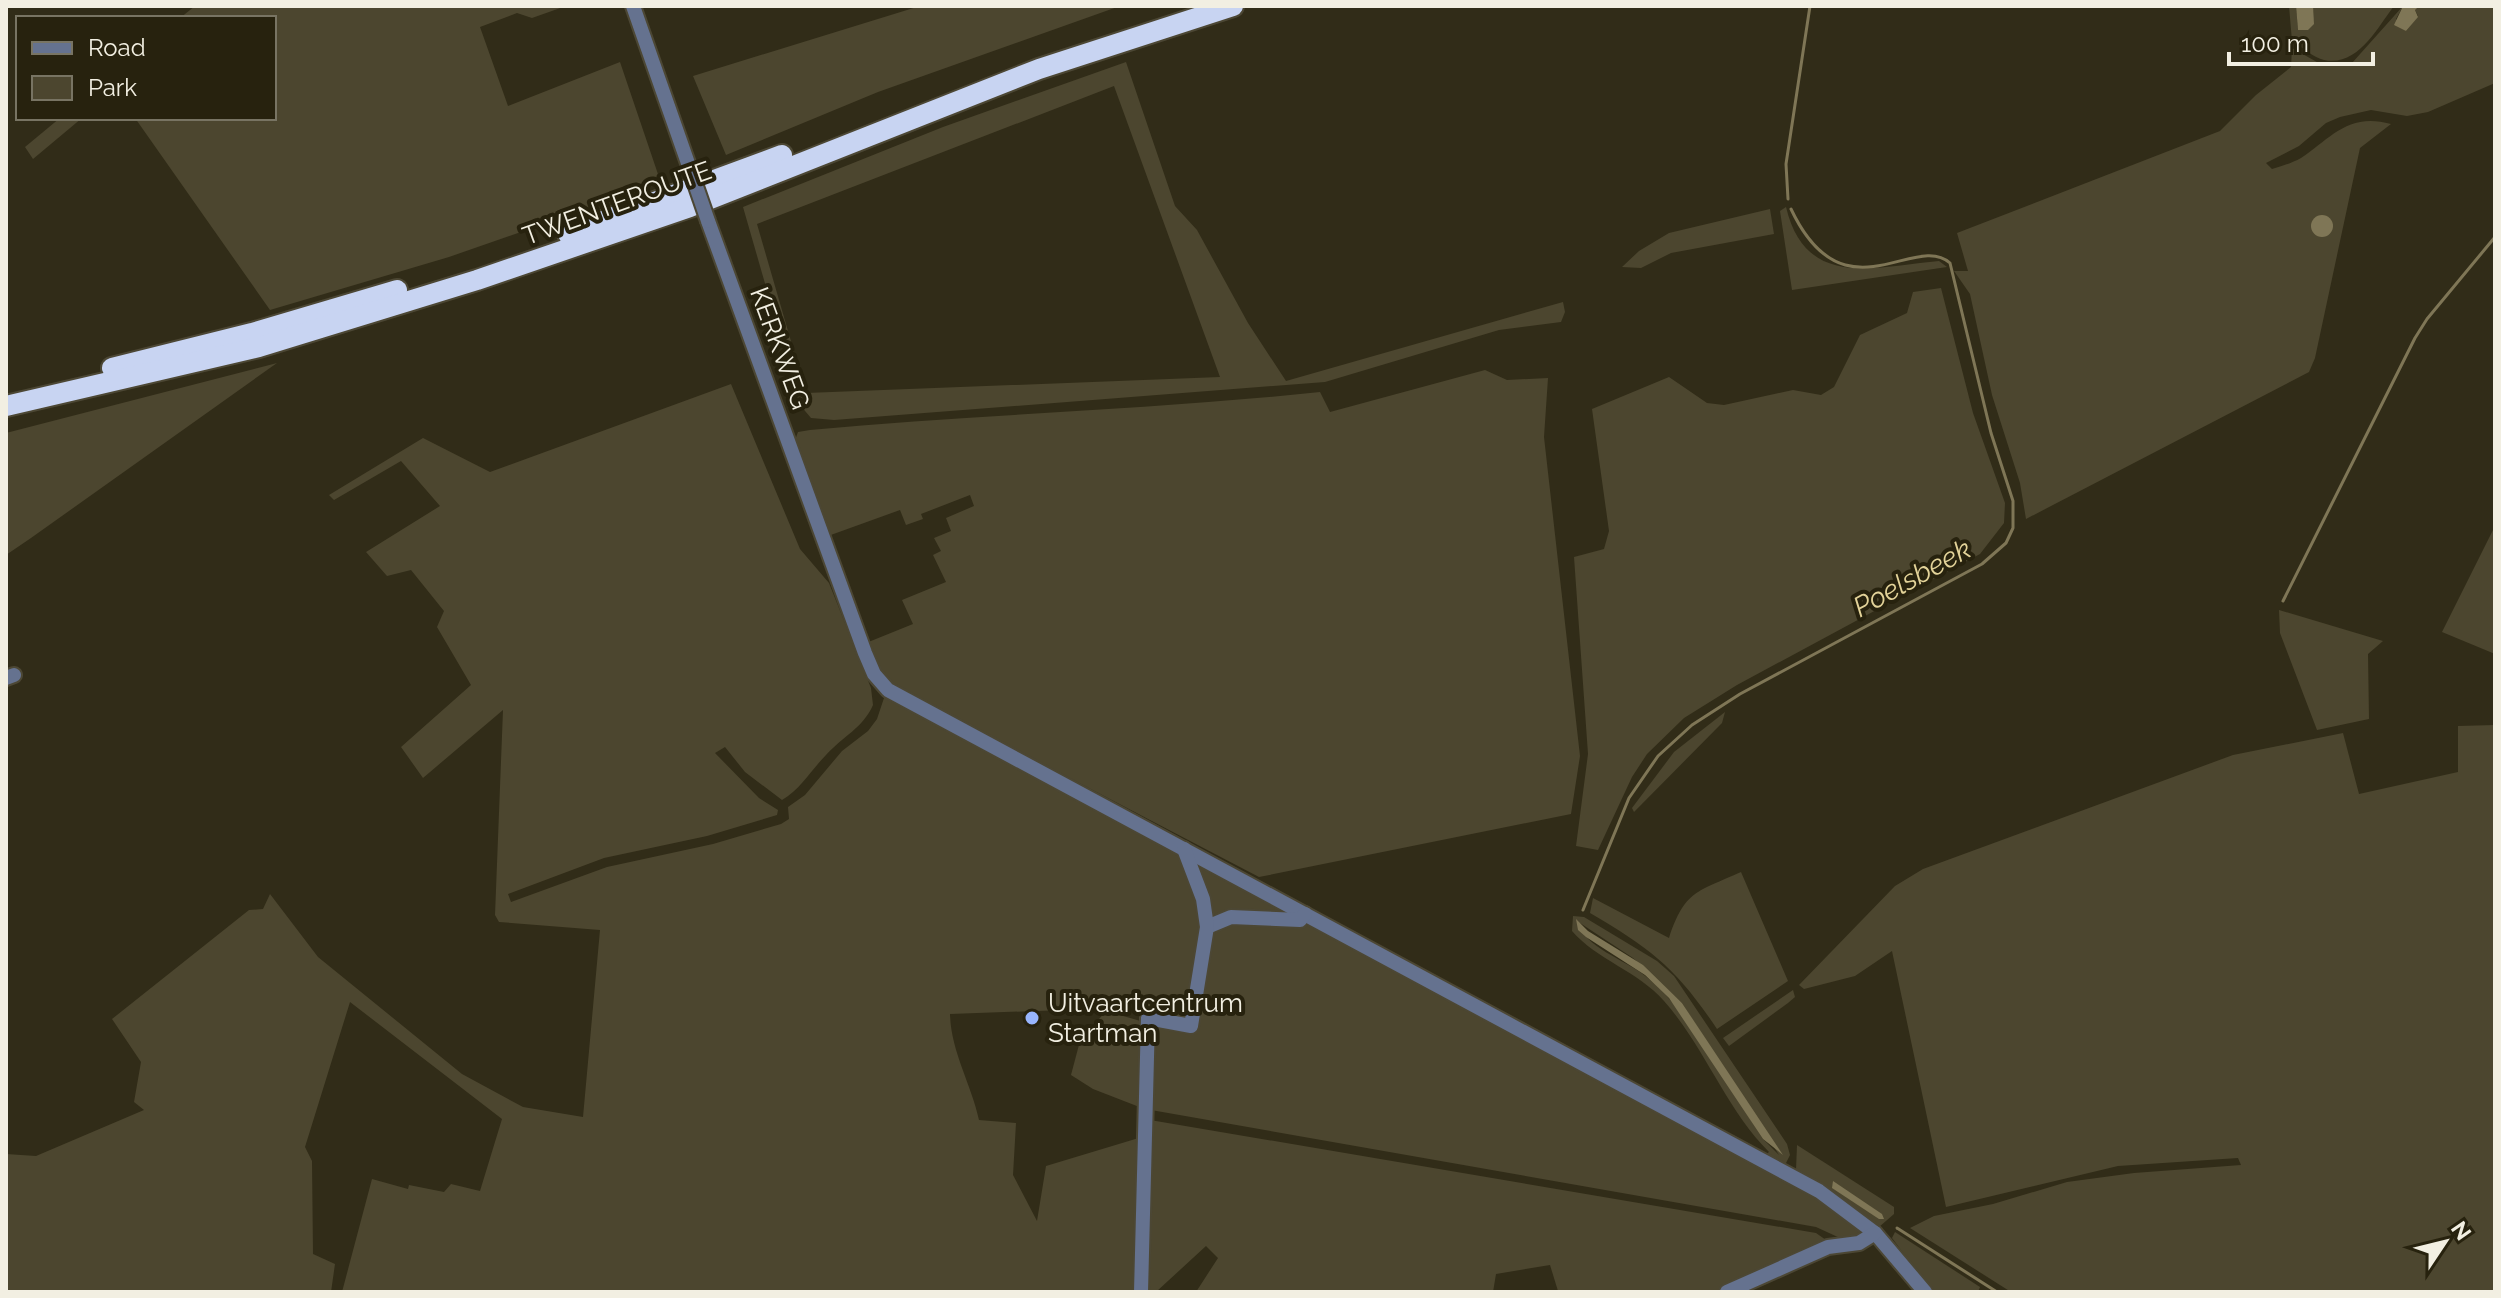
<svg xmlns="http://www.w3.org/2000/svg" width="2501" height="1298" font-family="Raleway,sans-serif">
  <style>
    .green { fill: #4c462f; fill-rule: evenodd }
    .water { fill: #7f7656 }
    .lines { fill: none; stroke-linecap: round; stroke-linejoin: round }
    .stream { stroke: #7f7656; stroke-width: 3 }
    .minor-casing { stroke: #4c4734; stroke-width: 18 }
    .highway-casing { stroke: #4c4734; stroke-width: 24 }
    .minor { stroke: #65728f; stroke-width: 14 }
    .highway { stroke: #c8d4f2; stroke-width: 20 }
    .minor-bridge-casing { stroke: #4c4734; stroke-width: 18; stroke-linecap: butt }
    .minor-bridge { stroke: #65728f; stroke-width: 14 }
    .poi-dot { fill: #98b5fd; stroke: #27220e; stroke-width: 3 }
    .labels { text-anchor: middle; dominant-baseline: central; stroke-width: 8; stroke-linejoin: round; paint-order: stroke }
    .street-label { font-size: 26px; fill: #f2efe2; stroke: #27220e }
    .poi-label { font-size: 26px; fill: #f2efe2; stroke: #27220e; text-anchor: start }
    .water-label { font-size: 28px; font-style: italic; fill: #e3d399; stroke: #27220e }
  </style>
  <rect width="100%" height="100%" fill="#312c18"/>
  <!-- green -->
  <g class="green">
    <path d="M195,6H566L532,18L517,13L480,27L508,106L620,62L661,183L449,257L270,310L135,118H274V18H180Z"/>
    <path d="M920,6H1120L878,92L726,155L693,76Z"/>
    <path d="M2289,6H2296L2298,30L2313,6H2394C2377,28 2358,67 2324,60C2314,58 2302,47 2292,41Z"/>
    <path d="M2403,6L2396,19L2406,31L2418,16L2415,10L2417,6H2495V83L2428,112L2407,116L2371,110L2340,117L2326,123L2299,146L2266,163L2272,169C2282,166 2292,163 2301,158C2331,138 2348,112 2391,124L2360,148L2315,358L2309,372L2026,519L2020,483L1992,395L1970,294L1954,271H1968L1957,233L2220,131L2256,95L2291,67L2292,48L2324,66L2352,63Z"/>
    <path d="M1126,62L1175,206L1197,230L1248,323L1286,381L1563,302L1565,312L1561,322L1499,330L1325,382L834,420L811,418L800,405L743,207L943,127ZM1114,86L1220,377L806,393L757,224Z"/>
    <path d="M60,118H82L33,159L25,147Z"/>
    <path d="M1786,207C1806,291 1877,266 1939,261L1947,267L1792,290L1780,211Z"/>
    <path d="M1770,209L1774,234L1671,253L1641,268L1622,267L1639,251L1669,233Z"/>
    <path d="M1941,288L1973,413L2005,503L2004,523L1980,554L1737,685L1684,718L1647,754L1632,777L1598,850L1576,846L1588,754L1574,557L1604,549L1609,531L1592,409L1669,377L1707,403L1724,405L1793,390L1821,395L1834,387L1860,335L1907,313L1913,292Z"/>
    <path d="M277,363L31,538L6,555V433Z"/>
    <path d="M1485,370L1507,380L1548,378L1544,437L1580,756L1571,814L1259,877L880,679L866,643L913,624L902,600L946,582L933,555L941,551L934,538L951,531L946,518L974,506L970,495L921,514L923,519L906,525L900,510L828,536L795,440L798,432L810,430C980,414 1151,410 1320,392L1330,412Z"/>
    <path d="M731,384L800,549L829,583L871,688L873,705C863,728 842,737 826,755C811,770 801,789 782,800L745,772L725,747L715,753L759,798L778,810L777,815L707,836L604,858L508,894L511,902L607,867L713,844L781,824L789,819L788,807L805,795L842,751L868,731L877,719L885,695L1177,852L1199,901L1203,923L1189,1013L1149,1007L950,1014C951,1052 971,1083 979,1120L1016,1123L1013,1175L1037,1221L1046,1166L1142,1137L1137,1292H342L372,1179L408,1189L409,1185L444,1192L451,1184L480,1191L502,1119L350,1002L305,1147L312,1161L313,1254L335,1264L331,1292H6V1154L36,1156L144,1110L134,1102L141,1062L112,1019L249,910L263,909L270,894L318,957L462,1074L523,1107L583,1117L600,930L499,922L495,915L503,710L423,778L401,747L471,685L437,627L444,611L411,570L387,576L366,552L440,506L401,461L334,500L329,495L423,438L490,472Z"/>
    <path d="M2495,526V654L2442,632Z"/>
    <path d="M2279,610L2383,641L2368,654L2369,719L2317,730L2280,633Z"/>
    <path d="M1725,712L1722,723L1634,812L1632,808L1674,752Z"/>
    <path d="M2495,725V1292H2011L1910,1228L1934,1216L1993,1204L2067,1182L2134,1173L2241,1165L2238,1158L2118,1166L1946,1207L1892,951L1855,976L1804,989L1799,985L1895,886L1923,869L2233,755L2343,733L2359,794L2458,772V726Z"/>
    <path d="M1190,859L1292,912L1208,921Z"/>
    <path d="M1741,872L1788,981L1717,1029C1676,968 1653,950 1590,913L1593,898L1669,938C1685,890 1697,892 1741,872Z"/>
    <path d="M1573,916L1584,917L1657,961L1674,976L1787,1144L1790,1155L1786,1163L1780,1164L1765,1155L1769,1152C1726,1109 1704,1046 1664,1001C1638,971 1597,960 1572,931ZM1580,923L1633,958L1682,1003L1779,1155L1763,1139C1729,1088 1693,1013 1644,975C1626,960 1583,947 1580,923Z"/>
    <path d="M1304,918L1502,1029L1774,1169L1867,1234L1840,1238L1816,1227L1151,1110L1152,1022L1194,1029L1209,932L1219,925Z"/>
    <path d="M1793,990L1795,997L1788,1003L1729,1046L1723,1038Z"/>
    <path d="M1106,1011L1144,1022L1142,1108L1093,1089L1071,1075L1080,1041Z"/>
    <path d="M1150,1120L1816,1233L1826,1240L1721,1292L1558,1291L1550,1265L1496,1274L1493,1292H1196L1218,1258L1206,1246L1156,1292H1147Z"/>
    <path d="M1797,1145L1894,1207V1214L1879,1227L1873,1226L1800,1176L1796,1170Z"/>
    <path d="M1895,1232L1980,1287L1978,1292H1932L1892,1238Z"/>
  </g>
  <!-- water -->
  <g class="water">
    <path d="M2296,6H2313L2314,24L2308,30H2298Z"/>
    <path d="M2403,6L2418,7L2415,10L2418,17L2406,31L2394,25Z"/>
    <circle cx="2322" cy="226" r="11"/>
    <path d="M1576,919L1588,931L1643,965L1682,1003L1783,1155L1763,1139L1669,998L1645,975L1586,937L1578,930Z"/>
    <path d="M1833,1181L1882,1214L1884,1219H1879L1832,1188Z"/>
  </g>
  <g class="lines">
    <!-- stream -->
    <g class="stream">
      <path d="M1788,199L1786,164L1810,6"/>
      <path d="M2283,601L2415,338L2427,319L2495,237"/>
      <path d="M1583,910L1629,798L1658,756L1692,725L1740,694L1982,564L2006,543L2013,528V501L1991,433L1950,263C1915,231 1844,321 1791,209"/>
      <path d="M1897,1228L1997,1292"/>
    </g>
    <!-- minor casing -->
    <g class="minor-casing">
      <g id="minor">
        <path d="M633,6L690,169"/>
        <path d="M708,221L865,653L874,674L888,690L1819,1191L1875,1233L1925,1292"/>
        <path d="M6,678L14,675"/>
        <path d="M1207,927L1231,917L1300,920L1305,914"/>
        <path d="M1141,1292L1148,1018L1191,1026L1207,927L1203,899L1184,849"/>
        <path d="M1727,1292L1828,1247L1859,1243L1875,1233"/>
      </g>
    </g>
    <!-- highway casing -->
    <g class="highway-casing">
      <g id="highway">
        <path d="M568,234L782,155"/>
        <path d="M112,368L252,333L397,290"/>
        <path d="M6,406L259,347L477,280L690,207L1039,69L1233,6"/>
      </g>
    </g>
    <!-- minor -->
    <use href="#minor" class="minor"/>
    <!-- highway -->
    <use href="#highway" class="highway"/>
    <!-- minor-bridge casing -->
    <g class="minor-bridge-casing">
      <path id="minor-bridge" d="M690,169L708,221"/>
    </g>
    <!-- minor-bridge -->
    <use href="#minor-bridge" class="minor-bridge"/>
  </g>
  <!-- markers -->
  <circle class="poi-dot" cx="1032" cy="1018" r="8"/>
  <g class="labels">
    <!-- street labels -->
    <g class="street-label">
      <text transform="translate(617 203) rotate(-20)">TWENTEROUTE</text>
      <text transform="translate(780 348) rotate(70)">KERKWEG</text>
    </g>
    <!-- poi labels -->
    <g class="poi-label">
      <text x="1048" y="1003">Uitvaartcentrum<tspan x="1048" dy="30">Startman</tspan></text>
    </g>
    <!-- water labels -->
    <g class="water-label">
      <text transform="translate(1912 578) rotate(-29)">Poelsbeek</text>
    </g>
  </g>
  <!-- border -->
  <rect width="2501" height="1298" fill="none" stroke="#f2efe2" stroke-width="16"/>
  <!-- legend -->
  <rect x="16" y="16" width="260" height="104" fill="#27220e" stroke="#787463" stroke-width="2"/>
  <rect x="32" y="42" width="40" height="12" fill="#65728f" stroke="#787463" stroke-width="2"/>
  <text x="88" y="56" font-size="24" fill="#f2efe2">Road</text>
  <rect x="32" y="76" width="40" height="24" fill="#4c462f" stroke="#787463" stroke-width="2"/>
  <text x="88" y="96" font-size="24" fill="#f2efe2">Park</text>
  <!-- north arrow -->
  <g transform="translate(2445 1242) rotate(55)" stroke="#27220e" stroke-width="6" paint-order="stroke">
  <path d="M0-6L14 30L0 20L-14 30Z" fill="#f2efe2"/>
  <text y="-12" font-size="22" font-weight="bold" text-anchor="middle" fill="#f2efe2">N</text>
  </g>
  <!-- scale -->
  <path d="M2229 52v12h144v-12" fill="none" stroke="#f2efe2" stroke-width="4"/>
  <text x="2241" y="52" font-size="24" fill="#f2efe2" stroke="#27220e" stroke-width="6" paint-order="stroke">100 m</text>
</svg>
